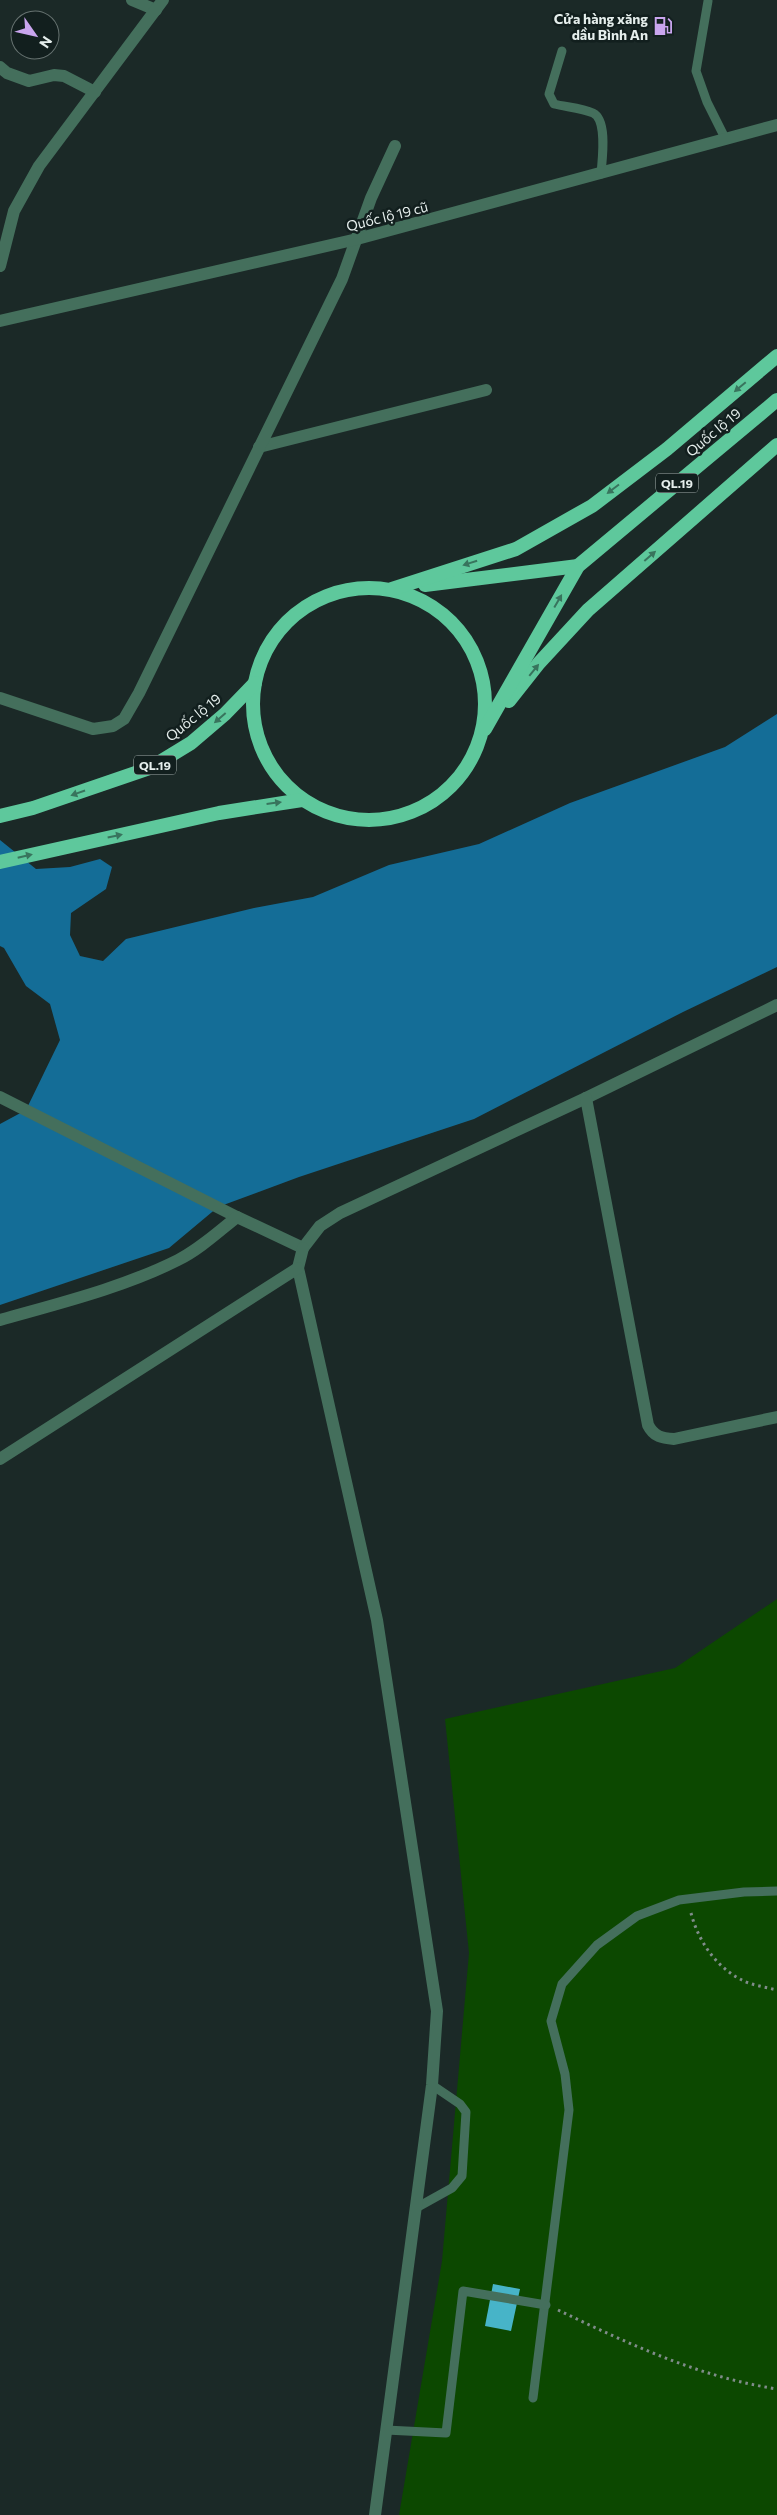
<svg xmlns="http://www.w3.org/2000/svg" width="777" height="2515" font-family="Commissioner,sans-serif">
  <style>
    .green { fill: #0c4800 }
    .water { fill: #146d97 }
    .building { fill: #47b4c8 }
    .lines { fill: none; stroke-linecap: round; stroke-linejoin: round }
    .path { stroke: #808c8a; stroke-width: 3; stroke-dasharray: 2.5 4; stroke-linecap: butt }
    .service { stroke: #446f5c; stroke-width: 9 }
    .minor { stroke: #446f5c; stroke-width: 12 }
    .tertiary { stroke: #446f5c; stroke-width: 12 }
    .trunk { stroke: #5ec89c; stroke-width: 14 }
    .oneway { fill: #38745d }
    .labels { text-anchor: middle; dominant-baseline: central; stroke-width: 5; stroke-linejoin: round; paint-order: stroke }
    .shield { fill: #121f1e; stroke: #a6b0ae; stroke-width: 1 }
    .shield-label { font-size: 12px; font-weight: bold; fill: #e5eeec }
    .poi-label { font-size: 14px; font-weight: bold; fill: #e5eeec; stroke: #121f1e; text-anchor: end }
    .street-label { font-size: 14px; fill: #e5eeec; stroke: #121f1e }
  </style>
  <rect width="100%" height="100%" fill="#1b2927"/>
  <!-- green -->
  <path class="green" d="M777,1599V2515H399L442,2261L469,1953L445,1719L675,1668Z"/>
  <!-- water -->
  <path class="water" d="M777,714V967L683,1012L474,1119L299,1177L218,1207L169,1248L0,1305V1124L26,1110L60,1040L50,1004L26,986L4,948L0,946V840L36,869L70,867L100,859L112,867L106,889L71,913L70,935L80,956L103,961L126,939L254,908L313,897L389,865L479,844L570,803L725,747Z"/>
  <!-- building -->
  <path class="building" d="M493,2284L520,2289L511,2331L485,2326Z"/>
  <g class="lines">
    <!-- path -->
    <g class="path">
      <path d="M691,1913C698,1940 715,1966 740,1979C750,1985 765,1987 777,1990"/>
      <path d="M558,2310C629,2344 699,2377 777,2389"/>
    </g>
    <!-- service -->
    <g class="service">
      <path d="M708,1L696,71L707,102L725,138"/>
      <path d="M562,51L549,94L554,104C566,107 582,108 593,113C608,120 602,160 601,174"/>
      <path d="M416,2208L452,2188L462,2176L466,2112L460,2104L432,2085"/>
      <path d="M533,2398L569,2110L565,2074L551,2021L562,1984L597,1945L637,1916L679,1900L744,1892L777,1891"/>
      <path d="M386,2430L446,2433L463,2291L546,2305"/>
    </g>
    <!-- minor -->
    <g class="minor">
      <path d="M132,0L156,10"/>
      <path d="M0,67L7,73L29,81L54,75L64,76L95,92"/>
      <path d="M0,266L14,211L39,166L163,0"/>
      <path d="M259,447L486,390"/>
      <path d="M0,698L93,729L113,726L124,719L139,693L342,279L371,198L395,146"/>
      <path d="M0,1097L237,1217L303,1248L320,1226L340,1213L586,1098L777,1005"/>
      <path d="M586,1098L648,1425C654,1437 662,1438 674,1439L777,1417"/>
      <path d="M303,1248L298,1268L377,1620L437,2011L432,2085L375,2515"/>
      <path d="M0,1320C60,1303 122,1288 178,1260C200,1249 218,1232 237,1217"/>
      <path d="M0,1459L298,1268"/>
    </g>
    <!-- tertiary -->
    <path class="tertiary" d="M0,321L357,239L777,125"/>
    <!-- trunk -->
    <g class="trunk">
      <path d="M425,585L578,566"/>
      <circle cx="369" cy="704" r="116"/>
      <path d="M392,589L516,549L592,506L667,449L777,356"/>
      <path d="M509,701L539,663L588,610L777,445"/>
      <path d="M485,729L578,566L777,400"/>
      <path d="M0,816L33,808L150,768L191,743L225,714L255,683"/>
      <path d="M0,862L219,813L302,800"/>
    </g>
  </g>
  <!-- one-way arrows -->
  <defs><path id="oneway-solid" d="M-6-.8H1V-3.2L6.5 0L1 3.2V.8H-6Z" transform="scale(1.25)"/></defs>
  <g class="oneway">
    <use href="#oneway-solid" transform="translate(740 387) rotate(140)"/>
    <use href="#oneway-solid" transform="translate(613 489) rotate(143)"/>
    <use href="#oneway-solid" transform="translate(650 556) rotate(-41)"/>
    <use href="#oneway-solid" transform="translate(470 563) rotate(162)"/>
    <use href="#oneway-solid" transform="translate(558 601) rotate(-60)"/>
    <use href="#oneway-solid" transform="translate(534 670) rotate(-51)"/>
    <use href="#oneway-solid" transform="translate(220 718) rotate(139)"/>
    <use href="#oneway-solid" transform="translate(78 793) rotate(161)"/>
    <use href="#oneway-solid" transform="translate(274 803) rotate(-7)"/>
    <use href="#oneway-solid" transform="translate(115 836) rotate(-12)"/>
    <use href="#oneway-solid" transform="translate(25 856) rotate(-13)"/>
  </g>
  <!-- icons -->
  <defs>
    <g id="fuel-bare" transform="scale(1.5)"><path d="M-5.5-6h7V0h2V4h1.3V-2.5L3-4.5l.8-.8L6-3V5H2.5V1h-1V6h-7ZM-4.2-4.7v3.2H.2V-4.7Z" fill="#c9a5ee" stroke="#121f1e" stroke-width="2.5" paint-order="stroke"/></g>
  </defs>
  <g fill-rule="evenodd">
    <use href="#fuel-bare" x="663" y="26"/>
  </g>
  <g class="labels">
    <!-- shield labels -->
    <g class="shield">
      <rect x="656" y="473.5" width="42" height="19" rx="4"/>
      <rect x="134" y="755.5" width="42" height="19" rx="4"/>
    </g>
    <g class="shield-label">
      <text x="677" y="483">QL.19</text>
      <text x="155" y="765">QL.19</text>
    </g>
    <!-- poi labels -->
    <g class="poi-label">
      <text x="648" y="18">Cửa hàng xăng<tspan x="648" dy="16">dầu Bình An</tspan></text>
    </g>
    <!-- street labels -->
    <g class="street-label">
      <text transform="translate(387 216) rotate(-14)">Quốc lộ 19 cũ</text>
      <text transform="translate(713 432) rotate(-40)">Quốc lộ 19</text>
      <text transform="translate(193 717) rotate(-39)">Quốc lộ 19</text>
    </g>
  </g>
  <!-- north arrow -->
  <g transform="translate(35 35) rotate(124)"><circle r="24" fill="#121f1e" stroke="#667270"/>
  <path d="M0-4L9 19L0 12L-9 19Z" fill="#c9a5ee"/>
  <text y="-8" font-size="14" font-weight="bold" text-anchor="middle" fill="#e5eeec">N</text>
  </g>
</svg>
